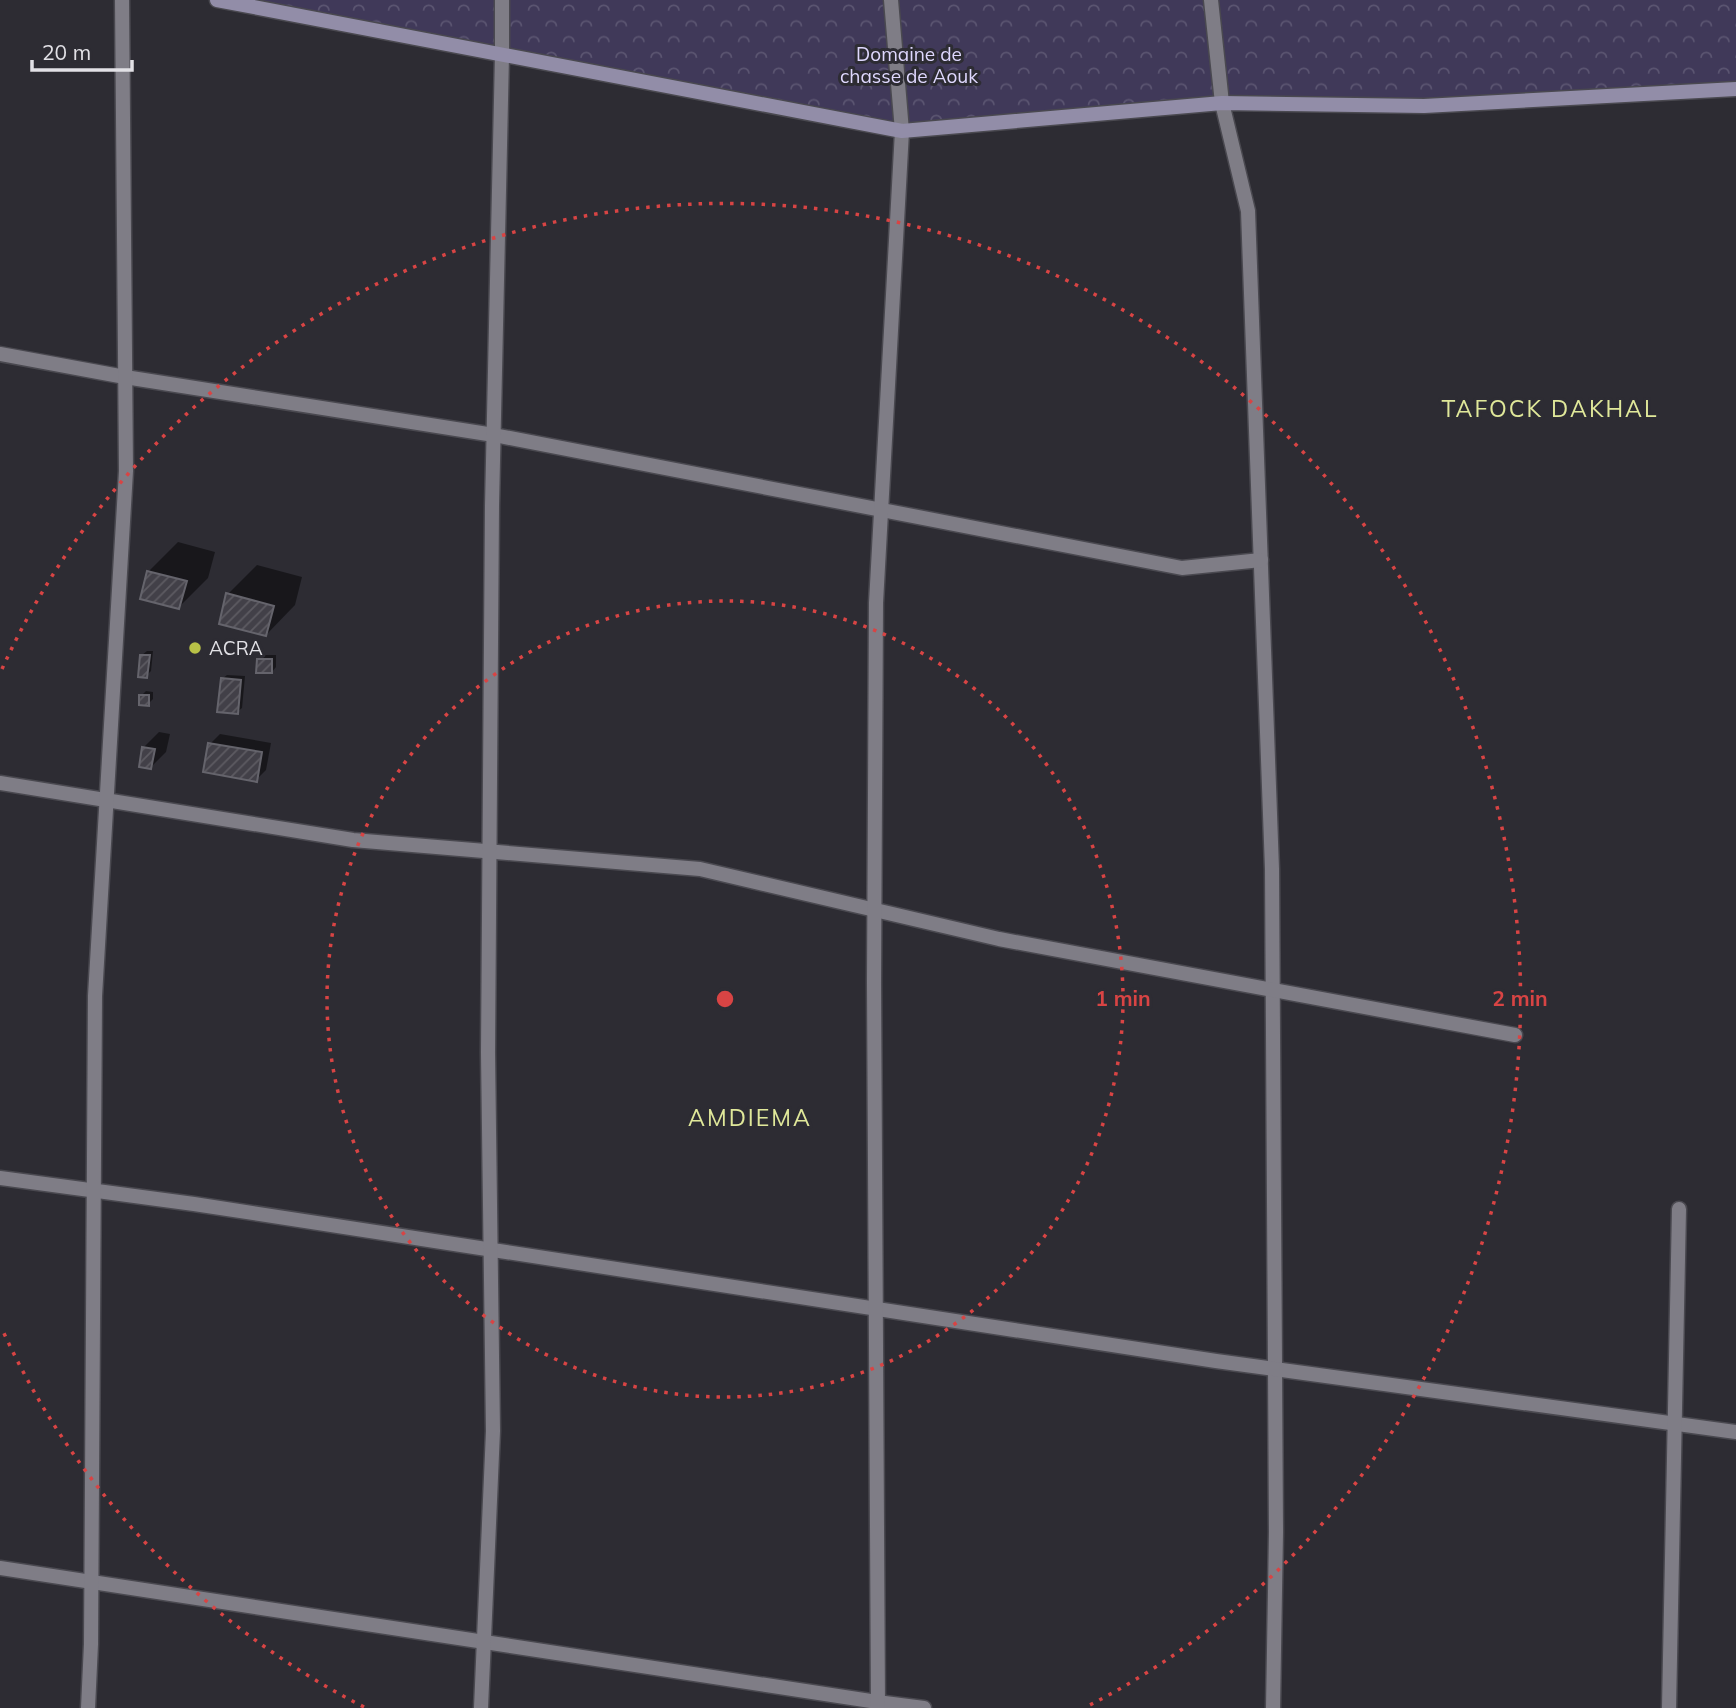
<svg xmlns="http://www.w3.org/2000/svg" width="1736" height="1708" font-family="Mulish,sans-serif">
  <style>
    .park { fill: url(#park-crowns) }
    .shadow { fill: #0007 }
    .building { fill: url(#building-hatch); stroke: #65646c; stroke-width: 2 }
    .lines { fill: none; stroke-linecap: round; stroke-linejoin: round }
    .street-casing { stroke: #4a4950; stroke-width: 17 }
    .secondary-casing { stroke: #4a4950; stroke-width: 17 }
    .street { stroke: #7f7d86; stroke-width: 14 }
    .secondary { stroke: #928da8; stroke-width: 14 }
    .ring { fill: none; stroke: #d84444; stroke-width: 3.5; stroke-dasharray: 3.5 7 }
    .poi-dot { fill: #b8c147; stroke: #2d2c33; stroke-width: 2.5 }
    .labels { text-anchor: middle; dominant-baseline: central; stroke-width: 6; stroke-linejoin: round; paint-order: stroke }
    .park-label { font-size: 19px; fill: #dfd8fe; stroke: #2d2c33 }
    .poi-label { font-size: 19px; fill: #e2e1e6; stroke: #2d2c33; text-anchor: start }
    .quarter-label { font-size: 23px; letter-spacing: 2px; fill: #e0e89a; stroke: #2d2c33 }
    .centre { fill: #d84444; stroke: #2d2c33; stroke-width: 3.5 }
    .ring-label { font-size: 21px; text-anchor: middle; font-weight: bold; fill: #d84444; stroke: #2d2c33; stroke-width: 6; stroke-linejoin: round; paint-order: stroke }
  </style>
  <defs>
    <pattern id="park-crowns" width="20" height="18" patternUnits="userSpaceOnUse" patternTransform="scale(1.75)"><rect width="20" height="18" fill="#403959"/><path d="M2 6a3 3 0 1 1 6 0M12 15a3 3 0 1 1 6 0" fill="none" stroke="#5b5571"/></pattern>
    <pattern id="building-hatch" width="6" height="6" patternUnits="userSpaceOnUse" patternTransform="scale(1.75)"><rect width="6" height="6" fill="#424048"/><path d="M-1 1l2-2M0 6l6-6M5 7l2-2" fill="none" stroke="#5d5b62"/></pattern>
  </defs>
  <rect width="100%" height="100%" fill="#2d2c33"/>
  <!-- park -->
  <path class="park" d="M217,0H1736V89L1424,106L1228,101L902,131Z"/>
  <!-- shadow -->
  <g class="shadow">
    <path d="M178,542L215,552L208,578L179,607L148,572Z"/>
    <path d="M257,565L302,577L295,605L266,635L228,594Z"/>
    <path d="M147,651H153L151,671L146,676L142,655Z"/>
    <path d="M263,655H276V667L272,672L258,660Z"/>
    <path d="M227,675L245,676L242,708L237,712L222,679Z"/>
    <path d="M146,691L153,692V699L148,704L141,696Z"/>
    <path d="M159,732L170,734L166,752L151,767L144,747Z"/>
    <path d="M220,734L271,743L266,770L256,780L210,744Z"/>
  </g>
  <!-- building -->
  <g class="building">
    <path d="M147,571L187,581L179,609L140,599Z"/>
    <path d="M226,593L274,606L266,636L219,624Z"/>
    <path d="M140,655H150L147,678L138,677Z"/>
    <path d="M257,659H272V673H256Z"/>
    <path d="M221,678L241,680L238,714L217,712Z"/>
    <path d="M139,695H149V706L139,705Z"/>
    <path d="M208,743L262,752L257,782L203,772Z"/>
    <path d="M142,747L155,749L151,769L139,767Z"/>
  </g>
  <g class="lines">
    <!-- street casing -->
    <g class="street-casing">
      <g id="street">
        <path d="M1211,0L1222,103L1248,211L1272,869L1276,1532L1273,1708"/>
        <path d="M0,354L125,377L494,435L1182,568L1261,560"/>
        <path d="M0,783L353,840L700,869L999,939L1515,1035"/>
        <path d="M0,1178L194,1204L1216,1361L1736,1432"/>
        <path d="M0,1568L877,1702L924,1708"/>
        <path d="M88,1708L91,1644L95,996L126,471L122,0"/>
        <path d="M481,1708L493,1431L488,1053L492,506L502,55V0"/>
        <path d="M878,1708L874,983L876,603L902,131L891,0"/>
        <path d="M1669,1708L1679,1209"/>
      </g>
    </g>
    <!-- secondary casing -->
    <g class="secondary-casing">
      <path id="secondary" d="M217,0L902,131L1222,103L1424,106L1736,89"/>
    </g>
    <!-- street -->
    <use href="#street" class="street"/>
    <!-- secondary -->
    <use href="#secondary" class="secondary"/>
  </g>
  <!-- distance rings -->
  <g class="ring">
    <circle cx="725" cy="999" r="398"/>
    <path d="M364 1707A795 795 0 0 1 2 1329M2 669A795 795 0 1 1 1086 1707"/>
  </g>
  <!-- markers -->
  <circle class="poi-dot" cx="195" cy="648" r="7"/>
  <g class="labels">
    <!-- park labels -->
    <g class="park-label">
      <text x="909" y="54">Domaine de<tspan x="909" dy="22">chasse de Aouk</tspan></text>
    </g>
    <!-- poi labels -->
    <g class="poi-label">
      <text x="209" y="648">ACRA</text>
    </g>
    <!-- quarter labels -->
    <g class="quarter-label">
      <text x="1550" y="408">TAFOCK DAKHAL</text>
      <text x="750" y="1117">AMDIEMA</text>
    </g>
  </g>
  <circle cx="725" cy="999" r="10" class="centre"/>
  <g class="ring-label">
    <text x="1123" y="1006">1 min</text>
    <text x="1520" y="1006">2 min</text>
  </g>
  <!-- scale -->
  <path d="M32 60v10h100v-10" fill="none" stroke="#e2e1e6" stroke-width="3.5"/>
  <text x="42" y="60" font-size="21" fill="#e2e1e6" stroke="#2d2c33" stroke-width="5" paint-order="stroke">20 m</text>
</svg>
